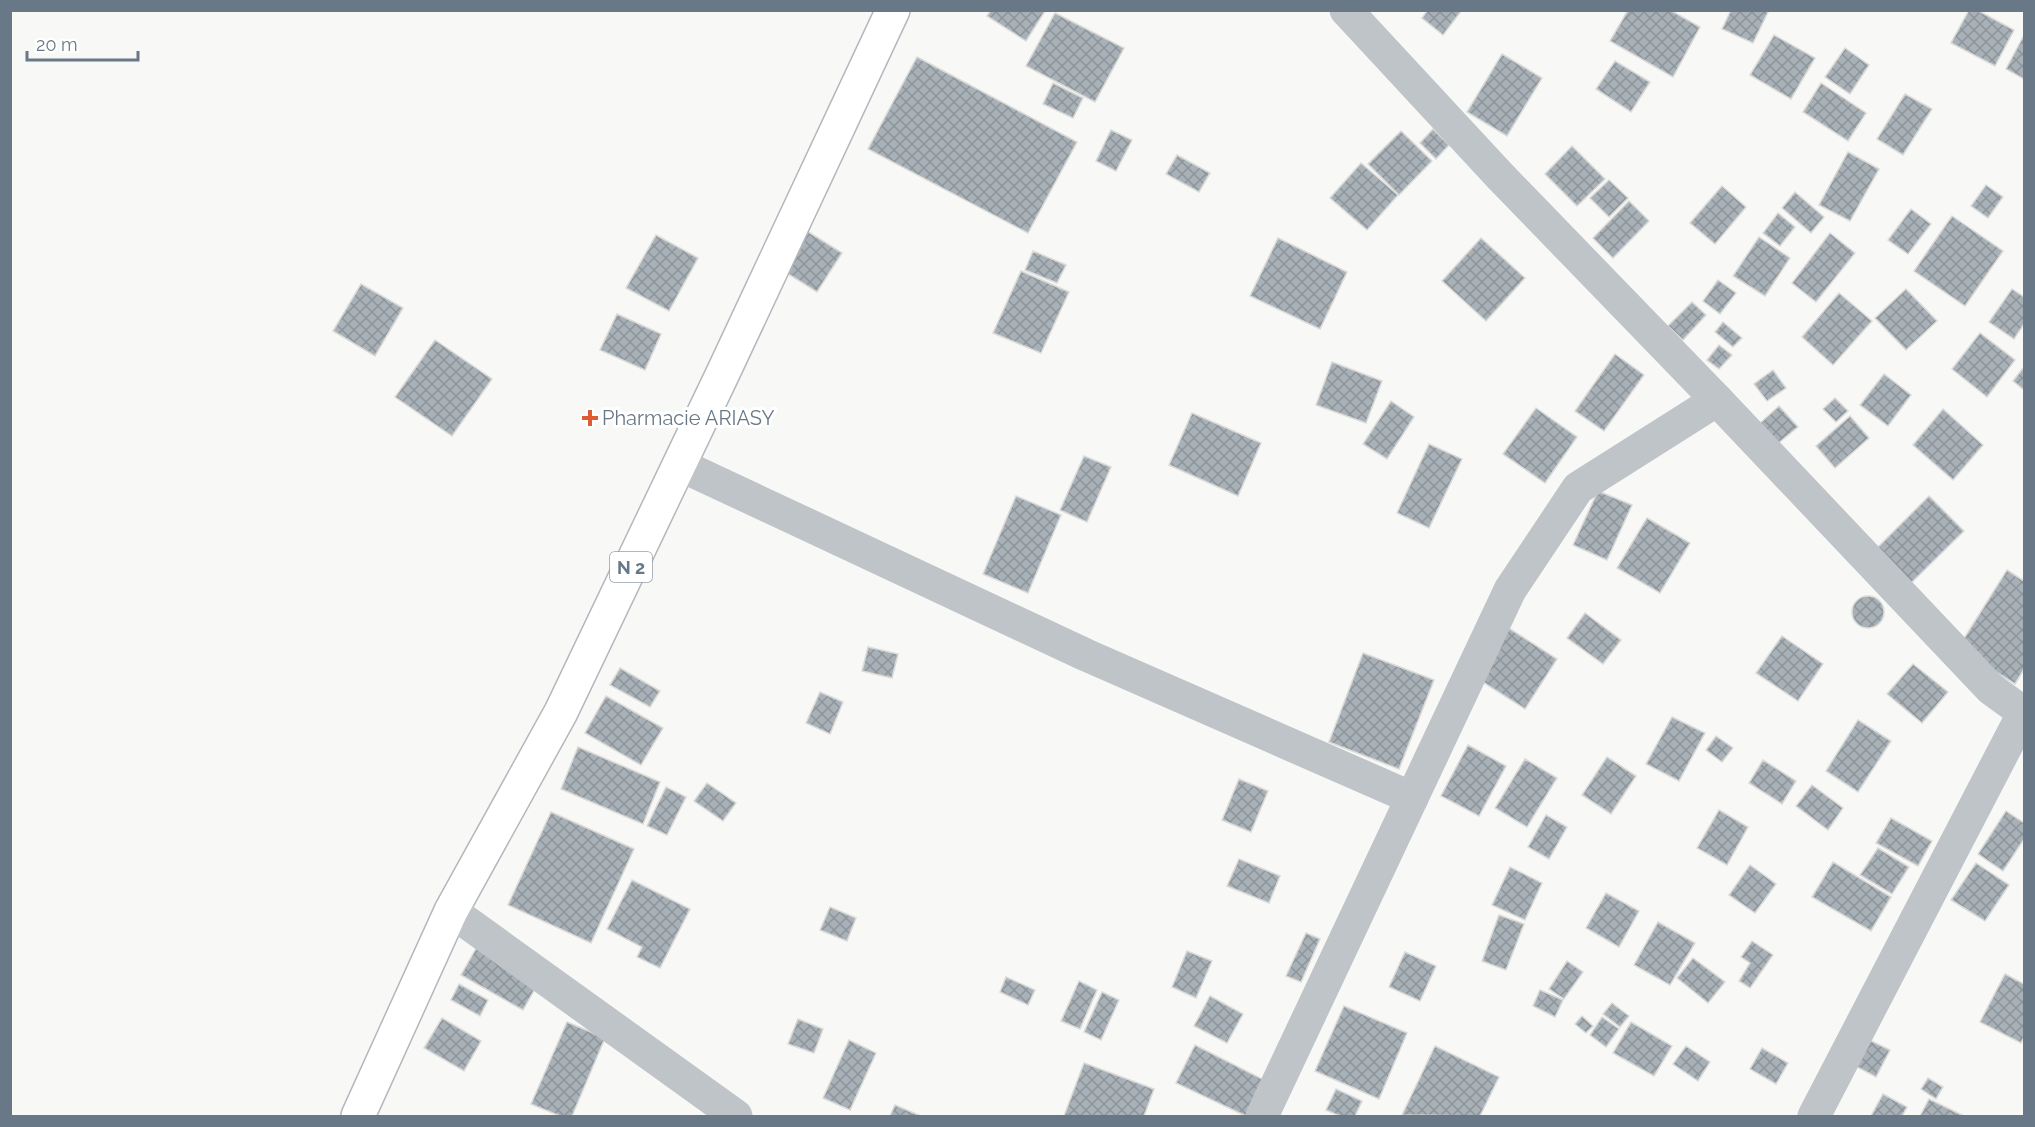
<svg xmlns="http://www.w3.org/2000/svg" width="2035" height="1127" font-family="Raleway,sans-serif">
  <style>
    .building { fill: url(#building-cross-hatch); stroke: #dadad8; stroke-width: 1.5 }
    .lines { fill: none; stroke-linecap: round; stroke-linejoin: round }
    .major-casing { stroke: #b3b8bc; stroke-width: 36 }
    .minor { stroke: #bfc4c8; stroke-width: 33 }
    .major { stroke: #fff; stroke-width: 33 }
    .poi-dot { fill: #de5c31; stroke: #fff; stroke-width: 2 }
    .labels { text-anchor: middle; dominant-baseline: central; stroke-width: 6; stroke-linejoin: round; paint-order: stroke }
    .shield { fill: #fff; stroke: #95a0aa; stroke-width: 1.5 }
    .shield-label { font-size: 18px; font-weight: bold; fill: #687886 }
    .poi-label { font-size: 20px; fill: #687886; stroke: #fff; text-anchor: start }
  </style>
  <defs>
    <pattern id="building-cross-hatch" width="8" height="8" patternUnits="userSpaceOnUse" patternTransform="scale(1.5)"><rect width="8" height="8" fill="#a8b1b7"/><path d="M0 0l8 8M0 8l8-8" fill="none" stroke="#8d959a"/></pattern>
  </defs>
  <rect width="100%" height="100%" fill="#f8f8f6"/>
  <!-- building -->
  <g class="building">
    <path d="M991,10H1044L1045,11L1026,41L987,16Z"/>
    <path d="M1428,10H1462L1443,35L1422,18Z"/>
    <path d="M1628,10H1670L1700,27L1673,77L1610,41Z"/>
    <path d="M1731,10H1769L1753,43L1722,29Z"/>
    <path d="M1969,10H1977L2014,30L1995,66L1951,43Z"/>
    <path d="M1055,13L1124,48L1095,102L1026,66Z"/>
    <path d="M1774,35L1815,58L1791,99L1750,75Z"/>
    <path d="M2024,35V79L2006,69Z"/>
    <path d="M1845,48L1869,65L1850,94L1825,77Z"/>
    <path d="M1502,54L1542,78L1507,136L1467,112Z"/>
    <path d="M917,57L1077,142L1028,233L868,149Z"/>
    <path d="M1615,61L1650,82L1631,112L1596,89Z"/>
    <path d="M1053,83L1083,98L1073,118L1043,104Z"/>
    <path d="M1821,83L1866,113L1848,141L1803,112Z"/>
    <path d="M1905,94L1932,109L1903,155L1877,139Z"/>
    <path d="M1433,129L1449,145L1436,159L1420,143Z"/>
    <path d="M1111,130L1132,140L1116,171L1096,161Z"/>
    <path d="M1401,131L1432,161L1399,195L1368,164Z"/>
    <path d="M1572,146L1605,179L1577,206L1545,174Z"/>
    <path d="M1848,152L1879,169L1850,221L1819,205Z"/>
    <path d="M1177,155L1210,173L1199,192L1166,174Z"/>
    <path d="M1361,163L1398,195L1367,230L1330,198Z"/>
    <path d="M1609,180L1628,198L1609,217L1590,198Z"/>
    <path d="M1986,185L2003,197L1988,218L1971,206Z"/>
    <path d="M1722,186L1746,207L1715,244L1690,223Z"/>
    <path d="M1795,192L1824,217L1811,233L1782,208Z"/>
    <path d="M1629,201L1649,221L1613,258L1593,238Z"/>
    <path d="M1911,209L1931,224L1908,254L1888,240Z"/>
    <path d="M1778,213L1795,227L1780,246L1763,233Z"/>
    <path d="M1952,216L2003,251L1965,306L1914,271Z"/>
    <path d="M807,231L842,253L817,292L782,270Z"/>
    <path d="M1830,233L1855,253L1816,302L1792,283Z"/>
    <path d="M656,235L698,258L669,311L626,288Z"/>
    <path d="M1759,237L1790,258L1765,296L1733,276Z"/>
    <path d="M1278,238L1347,272L1320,329L1250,296Z"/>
    <path d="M1481,238L1525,278L1486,321L1442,281Z"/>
    <path d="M1033,251L1066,265L1057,283L1025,270Z"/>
    <path d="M1021,271L1069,292L1041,353L993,333Z"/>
    <path d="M1718,280L1736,293L1720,314L1703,301Z"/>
    <path d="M361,284L403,308L375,356L333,331Z"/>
    <path d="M1906,289L1937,321L1906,350L1875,318Z"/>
    <path d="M2012,289L2024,297V324L2014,339L1989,322Z"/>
    <path d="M1839,293L1872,321L1833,365L1802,337Z"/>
    <path d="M1692,302L1706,315L1683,340L1668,326Z"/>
    <path d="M617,314L661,334L645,370L600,350Z"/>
    <path d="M1723,322L1742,338L1733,347L1715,332Z"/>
    <path d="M1980,333L2015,360L1987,397L1952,369Z"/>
    <path d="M435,340L492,379L452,436L395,397Z"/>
    <path d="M1719,345L1732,355L1719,369L1707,360Z"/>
    <path d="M1615,354L1644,375L1604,431L1575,411Z"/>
    <path d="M1332,362L1382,381L1366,423L1316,405Z"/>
    <path d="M2024,367V390L2013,381Z"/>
    <path d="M1773,370L1786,388L1767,401L1754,384Z"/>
    <path d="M1884,374L1911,395L1888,426L1860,405Z"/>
    <path d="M1835,398L1848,411L1836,422L1823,409Z"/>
    <path d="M1391,401L1414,417L1387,459L1363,444Z"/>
    <path d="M1779,406L1798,427L1776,445L1758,425Z"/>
    <path d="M1536,408L1577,437L1545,483L1503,454Z"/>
    <path d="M1943,409L1983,445L1953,480L1913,445Z"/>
    <path d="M1192,413L1261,443L1238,496L1169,465Z"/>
    <path d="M1850,416L1869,438L1835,468L1816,446Z"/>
    <path d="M1429,444L1462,459L1429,528L1397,513Z"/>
    <path d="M1084,456L1111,467L1087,522L1060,510Z"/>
    <path d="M1598,491L1632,505L1607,560L1573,545Z"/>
    <path d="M1016,496L1061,515L1028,593L983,574Z"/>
    <path d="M1929,496L1964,531L1909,585L1875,550Z"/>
    <path d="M1647,518L1690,543L1660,593L1617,568Z"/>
    <path d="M2007,570L2024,581V669L2015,684L1958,648Z"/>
    <circle cx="1868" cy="612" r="16"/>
    <path d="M1585,613L1621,640L1603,664L1567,638Z"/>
    <path d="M1507,627L1557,659L1525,709L1475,677Z"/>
    <path d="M1782,636L1823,664L1798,701L1756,673Z"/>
    <path d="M868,647L898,654L892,678L862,671Z"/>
    <path d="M1363,653L1434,680L1399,769L1329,742Z"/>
    <path d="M1913,664L1948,692L1922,723L1887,694Z"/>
    <path d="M620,668L660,691L650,707L610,685Z"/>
    <path d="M820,692L843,702L830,734L806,723Z"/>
    <path d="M606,696L663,728L641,765L585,733Z"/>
    <path d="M1672,717L1705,733L1679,781L1646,764Z"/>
    <path d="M1858,720L1891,741L1858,792L1826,771Z"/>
    <path d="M1716,736L1733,748L1722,762L1706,750Z"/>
    <path d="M1468,745L1506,766L1479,816L1441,796Z"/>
    <path d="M578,747L660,782L643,824L561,789Z"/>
    <path d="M1607,757L1636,776L1611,814L1582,795Z"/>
    <path d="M1525,759L1557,778L1527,827L1495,808Z"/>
    <path d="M1763,760L1796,781L1782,804L1749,783Z"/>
    <path d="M1239,779L1268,791L1251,832L1222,820Z"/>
    <path d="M707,783L736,803L723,821L694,801Z"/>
    <path d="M1812,785L1843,808L1828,830L1796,806Z"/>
    <path d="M666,787L686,797L667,835L647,826Z"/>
    <path d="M1719,810L1748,827L1727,865L1697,848Z"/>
    <path d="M2006,811L2024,823V839L2003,871L1978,854Z"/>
    <path d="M551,812L634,849L591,943L508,905Z"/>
    <path d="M1546,815L1567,827L1549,859L1528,847Z"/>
    <path d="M1891,818L1932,841L1918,866L1876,843Z"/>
    <path d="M1878,848L1909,867L1892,894L1860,875Z"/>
    <path d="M1239,859L1280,876L1269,903L1227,886Z"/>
    <path d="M1833,862L1891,897L1871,931L1812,897Z"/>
    <path d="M1976,863L2009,885L1985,921L1951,900Z"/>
    <path d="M1750,865L1776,884L1755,913L1729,895Z"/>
    <path d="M1510,867L1542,883L1525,920L1492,905Z"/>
    <path d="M632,880L690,909L660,968L637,957L642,947L607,929Z"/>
    <path d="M1606,893L1639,911L1619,947L1586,928Z"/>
    <path d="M830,907L856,918L847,941L820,930Z"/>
    <path d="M1499,915L1524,924L1506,970L1482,961Z"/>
    <path d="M1658,922L1695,943L1670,985L1634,965Z"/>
    <path d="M1306,933L1320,939L1301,982L1286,976Z"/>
    <path d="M1752,941L1773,955L1750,988L1739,981L1750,963L1741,957Z"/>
    <path d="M478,945L540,980L523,1010L461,975Z"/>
    <path d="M1187,951L1212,961L1196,998L1172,987Z"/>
    <path d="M1405,952L1436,966L1420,1001L1389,987Z"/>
    <path d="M1693,958L1725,982L1708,1003L1677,978Z"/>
    <path d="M1567,961L1583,972L1564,999L1549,989Z"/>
    <path d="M2005,974L2024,984V1037L2021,1043L1980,1022Z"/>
    <path d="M1006,977L1035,990L1028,1005L1000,992Z"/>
    <path d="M1079,981L1097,990L1080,1029L1061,1021Z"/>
    <path d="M459,984L488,1000L480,1016L451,1000Z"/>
    <path d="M1540,990L1563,1000L1555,1017L1533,1006Z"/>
    <path d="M1102,992L1119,1000L1101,1040L1084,1032Z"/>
    <path d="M1210,996L1243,1014L1227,1043L1194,1026Z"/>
    <path d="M1612,1003L1629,1016L1620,1027L1603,1014Z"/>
    <path d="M1344,1006L1407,1033L1379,1099L1315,1071Z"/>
    <path d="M1582,1016L1593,1026L1586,1033L1575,1024Z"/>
    <path d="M1602,1017L1619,1029L1606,1047L1590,1035Z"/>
    <path d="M442,1018L481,1041L464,1071L424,1048Z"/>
    <path d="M798,1019L823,1029L814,1053L788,1044Z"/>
    <path d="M567,1022L605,1038L572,1116H560L531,1104Z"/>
    <path d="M1631,1022L1672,1046L1654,1076L1613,1053Z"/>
    <path d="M1859,1035L1890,1050L1876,1077L1846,1061Z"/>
    <path d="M849,1040L876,1053L850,1110L823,1098Z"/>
    <path d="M1195,1045L1264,1080L1246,1116L1176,1083Z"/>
    <path d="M1435,1046L1499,1077L1480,1116L1402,1115Z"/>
    <path d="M1686,1046L1710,1062L1698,1081L1673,1064Z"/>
    <path d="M1762,1048L1788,1063L1776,1084L1750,1069Z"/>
    <path d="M1084,1063L1154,1089L1144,1116H1064Z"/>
    <path d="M1928,1078L1943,1087L1936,1099L1921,1089Z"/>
    <path d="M1336,1089L1362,1101L1355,1116H1340L1326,1110Z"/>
    <path d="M1883,1094L1907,1107L1902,1116H1871Z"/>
    <path d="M1929,1099L1964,1116H1920Z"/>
    <path d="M895,1105L921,1116H890Z"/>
  </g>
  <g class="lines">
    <!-- major casing -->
    <g class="major-casing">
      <path id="major" d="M358,1116L451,911L561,712L723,373L893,10"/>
    </g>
    <!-- minor -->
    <g class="minor">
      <path d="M1346,10L1500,176L1717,400L1991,689L2024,713"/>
      <path d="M680,465L1086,655L1412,798"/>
      <path d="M451,911L736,1116"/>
      <path d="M1262,1116L1510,590L1578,488L1717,400"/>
      <path d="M1814,1116L2024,712"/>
    </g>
    <!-- major -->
    <use href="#major" class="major"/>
  </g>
  <!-- markers -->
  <path class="poi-dot" d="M587 409h6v6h6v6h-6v6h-6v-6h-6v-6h6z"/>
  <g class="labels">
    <!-- shield labels -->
    <rect class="shield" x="610" y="552" width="42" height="30" rx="4.5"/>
    <g class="shield-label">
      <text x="631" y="567">N 2</text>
    </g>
    <!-- poi labels -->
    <g class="poi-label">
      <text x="602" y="418">Pharmacie ARIASY</text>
    </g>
  </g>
  <!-- border -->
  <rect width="2035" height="1127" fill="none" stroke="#687886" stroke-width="24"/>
  <!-- scale -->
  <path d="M27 51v9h111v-9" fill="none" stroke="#687886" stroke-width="3"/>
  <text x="36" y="51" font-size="18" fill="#687886" stroke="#ffffff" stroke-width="4.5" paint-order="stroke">20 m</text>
</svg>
